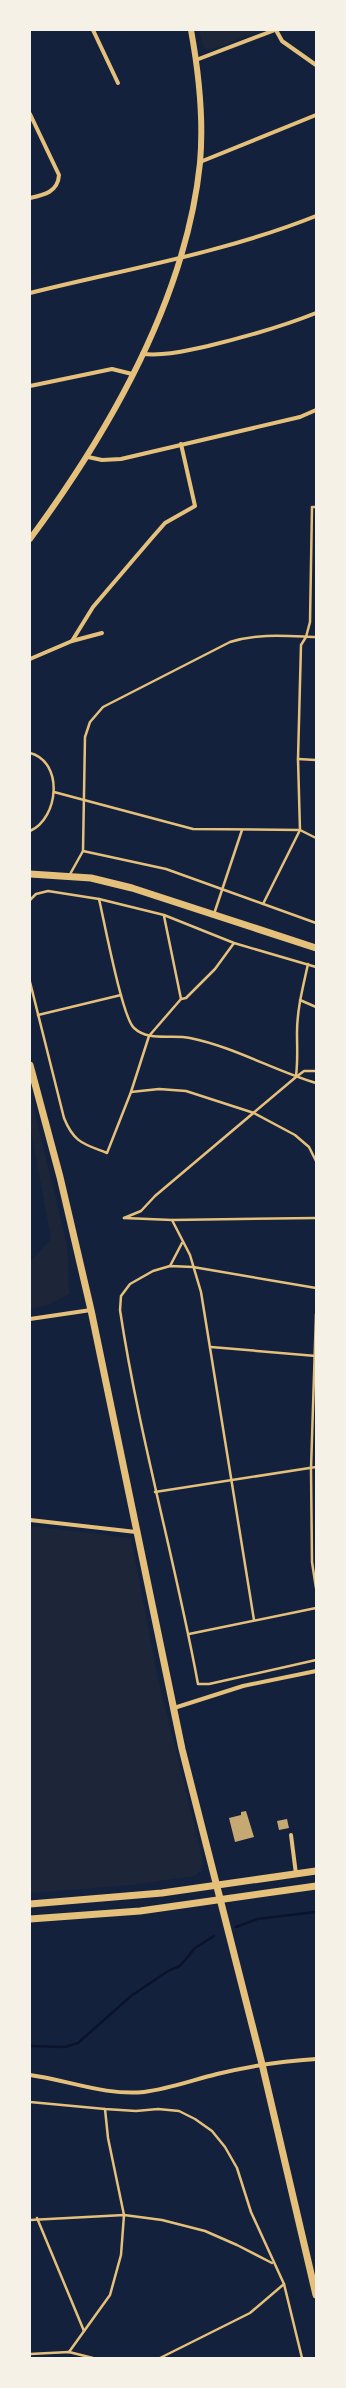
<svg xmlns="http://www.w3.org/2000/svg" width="346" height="2388" font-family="'Exo 2',sans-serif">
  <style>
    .green { fill: #1d2539 }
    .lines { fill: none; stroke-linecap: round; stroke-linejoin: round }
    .stream { stroke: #0b132b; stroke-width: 2.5 }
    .building { fill: #c6a872 }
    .service { stroke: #e5c07b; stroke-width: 2.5 }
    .minor { stroke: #e5c07b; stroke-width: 4 }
    .tertiary { stroke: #e5c07b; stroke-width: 6 }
    .secondary { stroke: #e5c07b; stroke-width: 7 }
  </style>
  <rect width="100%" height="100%" fill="#14213d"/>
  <!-- green -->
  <g class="green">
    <path d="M199,30H263L210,50L203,47Z"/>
    <path d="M30,1093L67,1245L69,1294L50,1304L30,1309V1262L51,1239L30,1124Z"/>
    <path d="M30,1526L131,1538L158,1679L203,1861L201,1870L195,1876L131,1885L30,1893Z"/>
  </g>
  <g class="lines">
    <!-- stream -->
    <g class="stream">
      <path d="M236,1927L257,1919L316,1912"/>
      <path d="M30,2046L65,2047L78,2043L131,1996L168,1971L180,1966L195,1948L214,1936"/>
    </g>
  </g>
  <!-- building -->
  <g class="building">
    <path d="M246,1811L254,1837L235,1842L229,1818L241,1815V1812Z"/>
    <path d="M287,1819L289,1828L279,1830L277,1821Z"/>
  </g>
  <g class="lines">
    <!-- service -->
    <g class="service">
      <path d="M30,753C64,762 59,818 30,831"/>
      <path d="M298,759L316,760"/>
      <path d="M54,792L193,829L300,830L316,838"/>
      <path d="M83,851L166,869L316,923"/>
      <path d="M69,876L83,851L85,737L90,722L103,707L230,642C258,633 287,636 316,637"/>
      <path d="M99,899C104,920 122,1017 134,1028C149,1042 172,1034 190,1038C234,1047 273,1070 316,1083"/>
      <path d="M30,900L36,894L48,891L99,899L164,915L234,943L316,967"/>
      <path d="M263,904L300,830L298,759L301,645L306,637L310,622L312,507H316"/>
      <path d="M214,914L242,830"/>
      <path d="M164,916L181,999"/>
      <path d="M30,982L64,1118C74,1143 84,1144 107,1153L131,1092L149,1036L181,999L186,998L215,969L234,943"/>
      <path d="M300,1000L316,1007"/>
      <path d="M38,1015L121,995"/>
      <path d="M296,1076C298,1061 297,1048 297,1033C297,1009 303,987 308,964"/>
      <path d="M131,1092L159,1089L186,1091L254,1113L295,1135L309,1147L316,1161"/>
      <path d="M124,1218L141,1211L155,1196L296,1077L304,1071H316"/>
      <path d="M124,1218L172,1220L316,1218"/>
      <path d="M172,1220L190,1255L201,1292L254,1620"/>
      <path d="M170,1266L182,1243"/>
      <path d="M316,1288L193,1267L170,1266L153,1271L130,1284L121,1296L120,1310C139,1436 175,1559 198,1684H209L316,1660"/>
      <path d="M316,1314L311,1469L312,1562L316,1588"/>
      <path d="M211,1347L316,1356"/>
      <path d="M155,1492L316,1467"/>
      <path d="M189,1634L316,1608"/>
      <path d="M30,2102L105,2109L136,2111L158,2109L179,2111L195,2119L212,2131L225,2147L237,2168L251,2212L284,2284L302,2358"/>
      <path d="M37,2218L84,2331"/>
      <path d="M30,2220L124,2215L162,2220L205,2231L237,2245L272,2263"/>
      <path d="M69,2352L110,2295L121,2255L124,2215L108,2138L105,2109"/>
      <path d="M30,2354L69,2352L93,2358"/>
      <path d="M160,2358L250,2313L284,2284"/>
    </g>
    <!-- minor -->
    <g class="minor">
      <path d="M93,30L118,83"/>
      <path d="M276,30L282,41L316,65"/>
      <path d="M196,60L275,30"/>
      <path d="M30,114L59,175C58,192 44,195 30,198"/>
      <path d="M200,162L316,115"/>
      <path d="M30,293C126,269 223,253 316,216"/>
      <path d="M142,354C167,356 184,351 208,346C245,337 281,327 316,313"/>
      <path d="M30,386L112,369L132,374"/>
      <path d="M88,457L102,460L121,459L300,417L316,410"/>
      <path d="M72,641L93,607L151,539L165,523L195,506L181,444"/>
      <path d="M30,659L72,641L102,633"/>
      <path d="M30,1319L91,1310"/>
      <path d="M30,1520L136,1532"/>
      <path d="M174,1708L243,1686L316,1671"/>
      <path d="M291,1835L296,1874"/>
      <path d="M30,2075C67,2080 106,2096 144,2092C169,2089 193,2080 217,2074C250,2066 282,2061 316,2059"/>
    </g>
    <!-- tertiary -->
    <path class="tertiary" d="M30,539C109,432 186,298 200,163C204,118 199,74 191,30"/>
    <!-- secondary -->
    <g class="secondary">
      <path d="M30,874L91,878L132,888L316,948"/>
      <path d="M30,1065L60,1177L91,1310L182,1749L262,2064L316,2295"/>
      <path d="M30,1904L162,1893L316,1871"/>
      <path d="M30,1919L140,1911L316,1886"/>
    </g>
  </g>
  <!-- border -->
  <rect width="346" height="2388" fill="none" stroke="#f6f1e7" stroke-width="62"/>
</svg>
